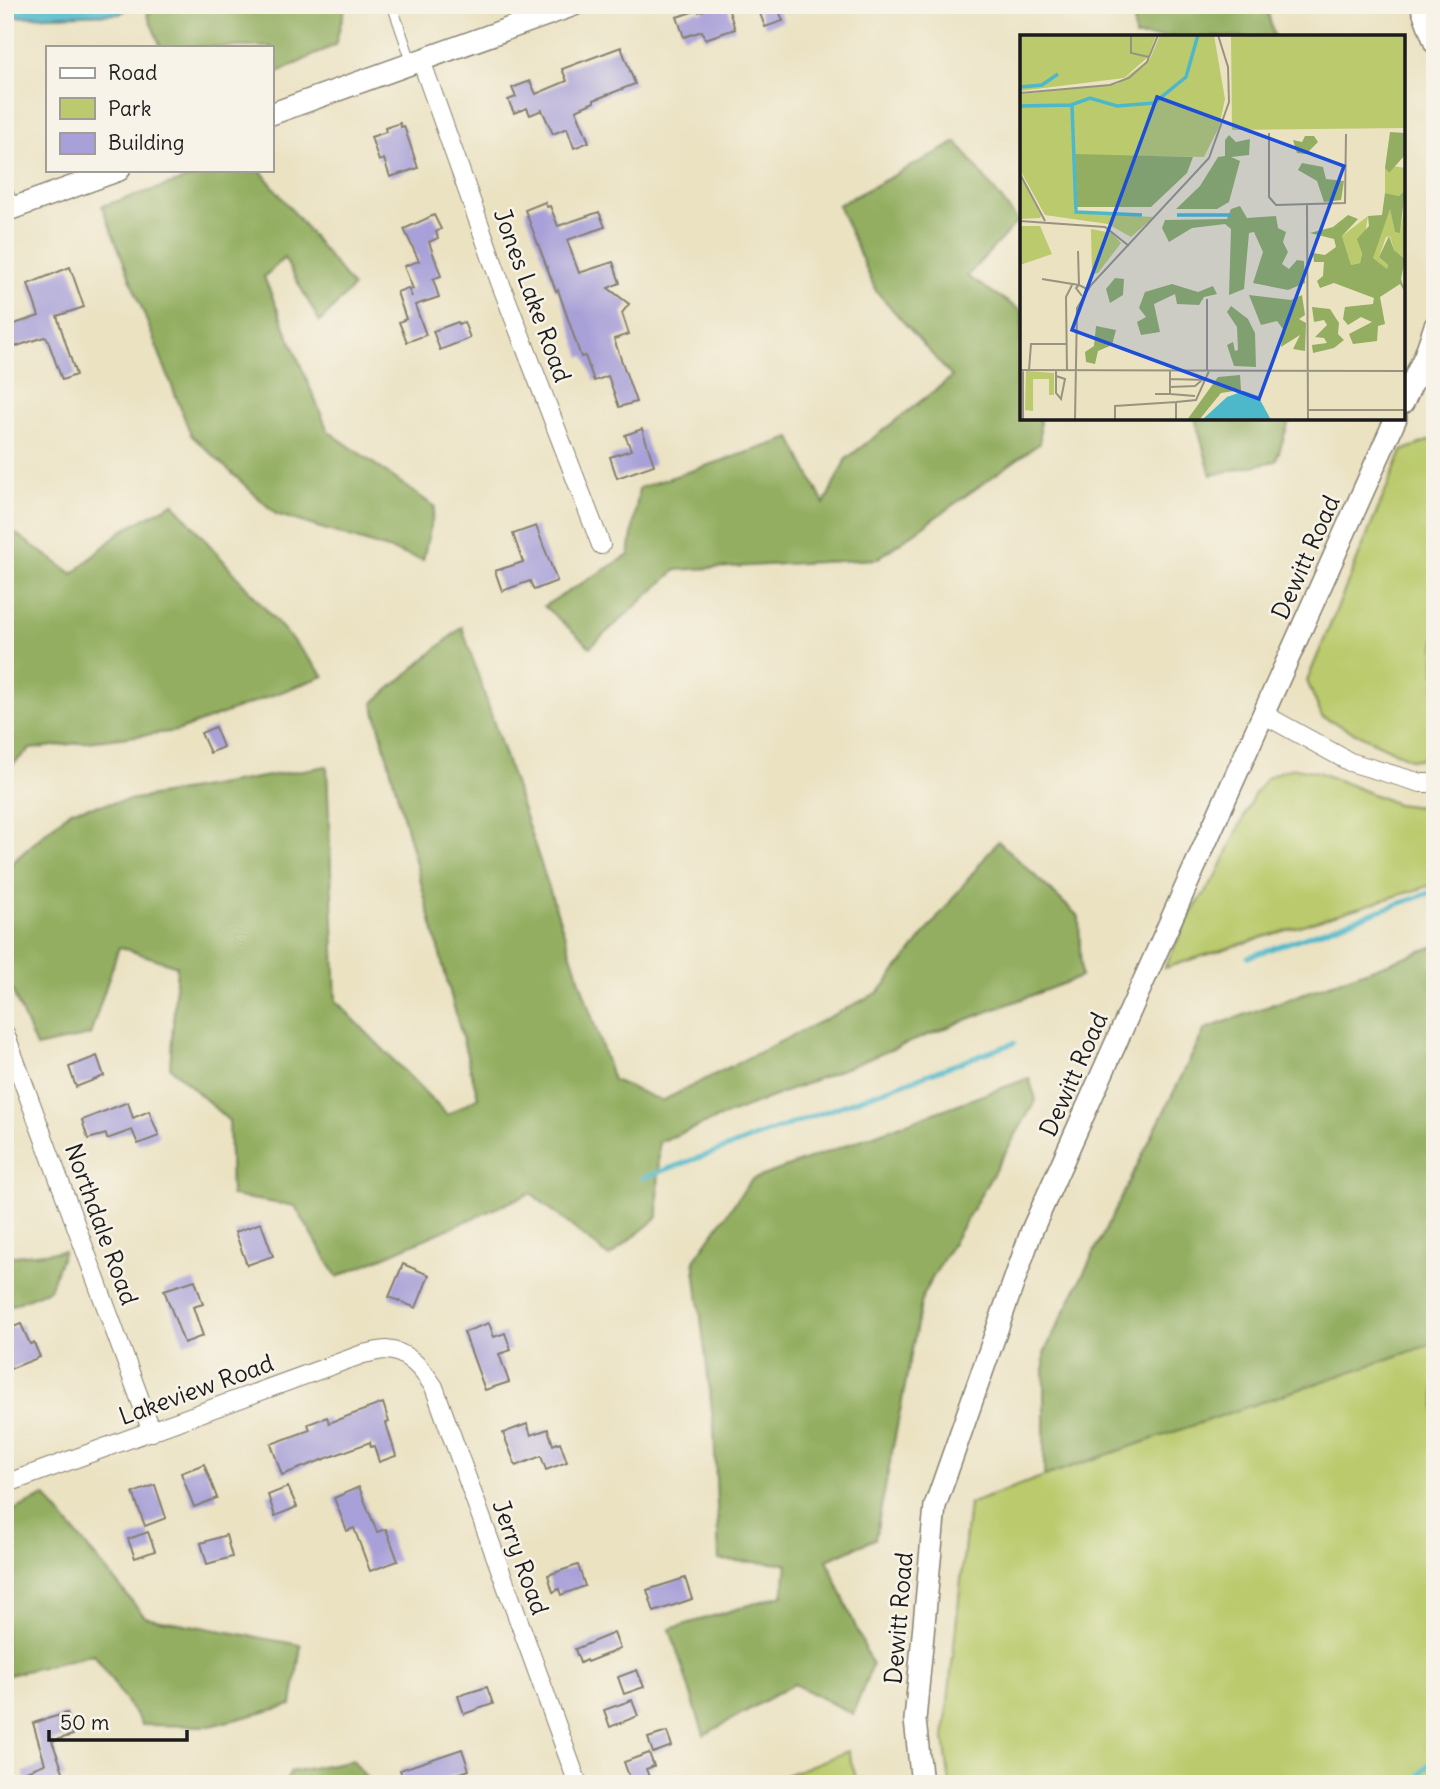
<svg xmlns="http://www.w3.org/2000/svg" width="1440" height="1789" font-family="Delius,sans-serif">
  <style>
    .green { fill: #baca6c; stroke: #6b7344; stroke-width: 2 }
    .forest { fill: #93ae60; stroke: #58653e; stroke-width: 2 }
    .water { fill: #4db8c9; stroke: #346a72; stroke-width: 2 }
    .lines { fill: none; stroke-linecap: round; stroke-linejoin: round }
    .stream { stroke: #4db8c9; stroke-width: 5 }
    .building { fill: #a8a0d8 }
    .service-casing { stroke: #847f6f; stroke-width: 11 }
    .minor-casing { stroke: #847f6f; stroke-width: 20 }
    .tertiary-casing { stroke: #847f6f; stroke-width: 24 }
    .service { stroke: #fff; stroke-width: 9 }
    .minor { stroke: #fff; stroke-width: 18 }
    .tertiary { stroke: #fff; stroke-width: 21 }
    .labels { text-anchor: middle; dominant-baseline: central; stroke-width: 5; stroke-linejoin: round; paint-order: stroke }
    .street-label { font-size: 24px; fill: #1c1c1c; stroke: #f7f3e8 }
    .inset-river { fill: none; stroke: #4db8c9; stroke-width: 3.5 }
    .inset-road { fill: none; stroke: #989380; stroke-width: 2 }
    .view { fill: #1d4ed8; fill-opacity: 0.15; stroke: #1d4ed8; stroke-width: 3.5 }
    .inset-edge { fill: none; stroke: #1c1c1c; stroke-width: 3.5 }
  </style>
  <rect width="100%" height="100%" fill="#f7f3e8"/>
  <filter id="ink" filterUnits="userSpaceOnUse"><feTurbulence type="fractalNoise" baseFrequency=".0143" numOctaves="2"/><feDisplacementMap in="SourceGraphic" scale="14" xChannelSelector="R" yChannelSelector="G"/><feConvolveMatrix kernelMatrix="1 2 1 2 8 2 1 2 1" color-interpolation-filters="sRGB"/></filter>
  <filter id="wash" filterUnits="userSpaceOnUse"><feTurbulence type="fractalNoise" baseFrequency=".00686" numOctaves="4" result="noise"/><feDisplacementMap in="SourceGraphic" scale="28" xChannelSelector="R" yChannelSelector="G"/><feGaussianBlur stdDeviation="1.57" result="paint"/><feColorMatrix in="noise" values="0 0 0 0 0 0 0 0 0 0 0 0 0 0 0 0 0 1.4 0 .05"/><feComposite in="paint" operator="in"/></filter>
  <g filter="url(#wash)">
    <rect width="100%" height="100%" fill="#ebe2c2"/>
    <!-- green -->
    <g class="green">
      <path d="M1435,438V760L1410,759L1322,717L1307,681L1402,451Z"/>
      <path d="M1295,768L1318,772L1397,804L1435,809V884L1164,968L1191,913L1217,875L1254,795L1267,778L1281,771Z"/>
      <path d="M1435,1343V1784H950L944,1739L969,1504L1044,1476Z"/>
      <path d="M848,1751L858,1784H763Z"/>
    </g>
    <!-- forest -->
    <g class="forest">
      <path d="M161,5H346L335,45L271,76V47H161L147,14Z"/>
      <path d="M1133,5H1266L1274,37H1135Z"/>
      <path d="M957,142L1018,221L967,276L1022,311V418H1040V443L877,559L676,570L590,647L544,606L629,555L639,488L791,438L824,504L846,459L952,377L876,291L838,205Z"/>
      <path d="M216,170H260L353,287L320,322L284,258L264,277L328,431L435,507L423,560L276,514L191,435L102,206Z"/>
      <path d="M1195,418H1290L1276,461L1211,475Z"/>
      <path d="M173,503L324,676L177,731L30,749L5,771V506L12,531L73,574L120,532Z"/>
      <path d="M462,627L613,1080L662,1101L879,992L998,841L1079,917L1081,977L971,1018L659,1142L658,1217L609,1257L531,1193L337,1277L295,1206L231,1196L229,1121L170,1067L177,966L119,947L90,1035L36,1047L5,973V869L71,810L327,766L336,1001L447,1115L478,1097L373,703Z"/>
      <path d="M1435,946V1343L1044,1476V1353L1205,1029Z"/>
      <path d="M1029,1078L1036,1100L923,1294L875,1539L827,1560L872,1665L853,1714L794,1684L704,1735L670,1629L783,1595L787,1564L719,1560L714,1427L694,1260L751,1180Z"/>
      <path d="M64,1251L49,1290L5,1308V1257Z"/>
      <path d="M45,1496L145,1617L301,1645L292,1705L210,1726L142,1725L94,1654L5,1676V1514Z"/>
      <path d="M353,1760L371,1784H285L290,1772Z"/>
    </g>
    <!-- water -->
    <path class="water" d="M5,5H131L120,14L14,17L5,10Z"/>
    <g class="lines">
      <!-- stream -->
      <g class="stream">
        <path d="M1248,957L1435,891"/>
        <path d="M643,1178L1014,1043"/>
        <path d="M1413,1784L1435,1757"/>
      </g>
    </g>
    <g id="blocks">
      <!-- building -->
      <g class="building">
        <path d="M727,5L735,29L705,39L702,31L684,37L677,17L698,10L699,12L713,7L715,9Z"/>
        <path d="M757,5H777L783,21L765,27Z"/>
        <path d="M621,47L635,84L594,100V102L576,110L589,142L574,148L567,128L553,134L542,110L530,115L527,108L514,113L508,100L516,97L512,88L530,81L536,94L567,81L562,69Z"/>
        <path d="M400,123L401,127L404,126L418,168L390,177L384,159L379,161L371,137L386,132L385,128Z"/>
        <path d="M545,202L547,207L550,206L558,226L599,212L605,227L567,240L579,273L613,262L620,283L608,288L629,304L622,313L629,334L614,339L636,402L619,407L608,376L594,381L585,356L581,357L558,290L556,291L525,210Z"/>
        <path d="M434,215L441,229L436,232L438,238L429,242L441,276L433,279L439,297L415,305L426,335L407,342L399,322L406,319L397,292L408,288L412,297L409,290L413,289L404,266L419,261L404,229Z"/>
        <path d="M70,267L84,307L57,316L76,375L62,380L47,338L44,337L5,350V327L39,316L28,284Z"/>
        <path d="M458,322L459,324L464,322L470,338L440,350L433,331Z"/>
        <path d="M642,429L654,465L617,478L610,457L631,450L625,435Z"/>
        <path d="M536,526L557,581L534,590L530,581L502,591L495,571L523,562L513,534Z"/>
        <path d="M215,727L223,747L210,753L201,733Z"/>
        <path d="M97,1056L104,1076L76,1087L69,1067Z"/>
        <path d="M128,1102L133,1118L149,1111L159,1136L138,1144L132,1130L107,1139L106,1134L88,1139L82,1120Z"/>
        <path d="M261,1223L273,1256L247,1265L235,1232Z"/>
        <path d="M403,1264L429,1275L416,1308L389,1297Z"/>
        <path d="M195,1280L203,1304L193,1307L203,1336L184,1343L164,1290Z"/>
        <path d="M489,1323L494,1337L505,1333L511,1350L499,1354L509,1382L485,1390L464,1332Z"/>
        <path d="M21,1324L30,1344L34,1343L40,1357L5,1371V1343L10,1341L5,1330Z"/>
        <path d="M383,1403L389,1422L386,1423L396,1456L379,1462L374,1446L371,1447L370,1442L282,1475L271,1444L310,1430L308,1424L327,1417L329,1423Z"/>
        <path d="M527,1424L531,1435L548,1429L553,1445L560,1442L567,1462L546,1470L541,1456L516,1466L503,1433Z"/>
        <path d="M204,1464L217,1498L194,1507L181,1473Z"/>
        <path d="M155,1485L166,1518L145,1526L133,1493Z"/>
        <path d="M288,1487L297,1507L275,1516L268,1495Z"/>
        <path d="M359,1487L377,1532L386,1529L398,1561L370,1571L354,1528L347,1531L334,1498Z"/>
        <path d="M148,1532L155,1551L135,1558L128,1539Z"/>
        <path d="M226,1535L232,1557L207,1564L201,1543Z"/>
        <path d="M578,1565L585,1586L561,1595L559,1589L553,1592L548,1575Z"/>
        <path d="M685,1578L692,1599L654,1612L647,1590Z"/>
        <path d="M614,1633L620,1649L587,1662L586,1660L580,1663L575,1649Z"/>
        <path d="M637,1670L644,1687L624,1694L618,1677Z"/>
        <path d="M487,1687L493,1704L464,1714L458,1696Z"/>
        <path d="M632,1700L638,1716L610,1727L604,1710Z"/>
        <path d="M67,1713L73,1735L52,1741L65,1777L47,1784H27L23,1772L45,1764L33,1723Z"/>
        <path d="M667,1732L672,1746L653,1753L648,1738Z"/>
        <path d="M462,1749L469,1770L428,1784H405L400,1770Z"/>
        <path d="M649,1753L654,1766L646,1769L652,1784H632L624,1762Z"/>
      </g>
    </g>
  </g>
  <g filter="url(#ink)">
    <use href="#blocks" fill-opacity="0" stroke="#847f6f" stroke-width="2"/>
    <g class="lines">
      <!-- service casing -->
      <g class="service-casing">
        <g id="service">
          <path d="M392,5L412,63"/>
          <path d="M5,184L14,206"/>
        </g>
      </g>
      <!-- minor casing -->
      <g class="minor-casing">
        <g id="minor">
          <path d="M421,60L500,282L601,545"/>
          <path d="M1263,714L1350,762L1421,783H1435"/>
          <path d="M5,1033L152,1432"/>
          <path d="M5,1484L363,1354C370,1353 379,1350 386,1350C408,1351 423,1370 434,1387L578,1784"/>
        </g>
      </g>
      <!-- tertiary casing -->
      <g class="tertiary-casing">
        <g id="tertiary">
          <path d="M1421,5L1435,43"/>
          <path d="M271,114L574,5"/>
          <path d="M5,211L119,170"/>
          <path d="M1403,403L1425,355L1435,326"/>
          <path d="M922,1784L915,1720L935,1506L1032,1230L1396,418"/>
        </g>
      </g>
      <!-- service -->
      <use href="#service" class="service"/>
      <!-- minor -->
      <use href="#minor" class="minor"/>
      <!-- tertiary -->
      <use href="#tertiary" class="tertiary"/>
    </g>
  </g>
  <g class="labels">
    <!-- street labels -->
    <g class="street-label">
      <text transform="translate(533 295) rotate(70)">Jones Lake Road</text>
      <text transform="translate(1305 557) rotate(-66)">Dewitt Road</text>
      <text transform="translate(1073 1074) rotate(-66)">Dewitt Road</text>
      <text transform="translate(102 1224) rotate(70)">Northdale Road</text>
      <text transform="translate(196 1389) rotate(-20)">Lakeview Road</text>
      <text transform="translate(521 1557) rotate(70)">Jerry Road</text>
      <text transform="translate(898 1618) rotate(-85)">Dewitt Road</text>
    </g>
  </g>
  <!-- overview -->
  <g transform="translate(1020 35)">
    <rect width="385" height="385" fill="#ebe2c2"/>
    <path d="M0,0H136L128,22L104,43L0,56ZM140,0H194L205,64L199,92L184,122L55,120L54,178L134,182L111,202L88,189L25,180L0,135V59L97,49L130,24ZM211,0H385V93L212,95ZM373,131L385,133V155L379,161L365,158V133L369,138ZM0,140L21,181L20,183L0,184ZM385,169V224L374,215L370,201L366,202L359,222L368,230L367,235L353,223L355,209L370,173L375,196L380,197ZM348,181L340,228L331,230L322,201ZM0,191H20L32,219L0,230ZM71,194L92,198L101,208L78,238L72,239ZM6,336L34,338V360H29V344H13V376L5,375Z" fill="#baca6c"/>
    <path d="M370,97L385,98V120L369,138L365,133ZM209,100L216,107L230,104L229,120L211,122L220,126L209,167L197,174H156L180,151L198,122L205,121V105ZM285,101H294L298,107L286,119L277,118L273,105L282,107ZM55,119L173,122L167,138L131,172H57ZM282,128L303,132L306,144L324,146L321,165L304,167L297,146L278,135ZM385,155L380,198L375,197L370,174L353,223L367,234L368,230L359,222L369,201L374,215L385,224L381,244L385,257L380,249L360,262L365,289L358,291L357,306L333,309L329,299L352,287L341,282L328,290L323,284L325,272L353,269L354,263L314,248L300,253L297,246L303,241L304,227H294L293,218L305,220L316,212L314,204L290,198L313,192L328,180L338,184L322,201L331,230L340,228L342,218L337,204L349,191L348,181L362,180L365,158L379,161ZM220,171L227,183L256,181L258,193L266,197L263,207L268,217L262,229L269,234L277,225L284,226L285,248L268,255L233,248L243,217L234,197L229,198L224,254L209,260L211,194L205,189L172,193L149,207L142,193L145,185L207,184L211,174ZM95,243L104,244L103,260L90,268L86,254ZM152,249L178,257L193,251L197,259L184,262L179,270L157,269L155,259L134,269L140,297L121,300L117,287L126,282L119,273L125,257ZM229,260L271,265L282,260L285,280L279,284L286,288L285,316L273,314L280,300L261,312L263,294L257,286L241,290ZM211,271L228,284L235,298L236,332L214,331L207,310L213,307L215,316L218,315L217,292L207,277ZM292,272L310,274L319,288L318,299L324,305L314,313L293,318L292,310L307,308L304,303L295,302L307,290L304,285L294,287ZM76,291L96,295L92,310L78,316L75,329L66,327L65,317L74,311ZM220,340L221,355L201,358L179,385H167L198,342Z" fill="#93ae60"/>
    <path d="M224,356L238,361L251,385H182L207,362Z" fill="#4db8c9"/>
    <path class="inset-river" d="M0,52L22,50L38,39M0,71L51,70L70,63L97,71L134,68L166,42L178,0M52,71L56,177L122,180M157,180H211"/>
    <path class="inset-road" d="M111,0V18L129,22M0,58L90,50L109,43L127,27L138,0M249,98V162L256,170L325,168L326,99M0,139L25,186M287,170L288,385M0,186L85,192L109,211M22,244L59,250L58,216M62,261L56,253L59,250L67,254M187,264V336M0,335L385,336M9,335L11,309H47M36,335V358L41,364L45,344L36,341M47,335L46,262L52,250M150,344L188,345M150,352L175,351L182,345M135,359H150V336M150,359L175,361M156,367L176,365L189,336M288,375H385M3,385V335M55,385L57,273L71,250L189,123L209,67L208,32L198,0M95,385V371L156,367V385"/>
    <path class="view" d="M137,62L324,131L239,364L52,295Z"/>
    <rect width="385" height="385" class="inset-edge"/>
  </g>
  <!-- margin -->
  <rect width="1440" height="1789" fill="none" stroke="#f7f3e8" stroke-width="28"/>
  <!-- legend -->
  <rect x="46" y="46" width="228" height="126" fill="#f7f3e8" stroke="#9f9d96" stroke-width="2"/>
  <rect x="60" y="68" width="35" height="10" fill="#ffffff" stroke="#9f9d96" stroke-width="2"/>
  <text x="108" y="80" font-size="21" fill="#1c1c1c">Road</text>
  <rect x="60" y="98" width="35" height="21" fill="#baca6c" stroke="#9f9d96" stroke-width="2"/>
  <text x="108" y="116" font-size="21" fill="#1c1c1c">Park</text>
  <rect x="60" y="133" width="35" height="21" fill="#a8a0d8" stroke="#9f9d96" stroke-width="2"/>
  <text x="108" y="150" font-size="21" fill="#1c1c1c">Building</text>
  <!-- scale -->
  <path d="M49 1730v10h138v-10" fill="none" stroke="#1c1c1c" stroke-width="3.5"/>
  <text x="60" y="1730" font-size="21" fill="#1c1c1c" stroke="#f7f3e8" stroke-width="5" paint-order="stroke">50 m</text>
</svg>
